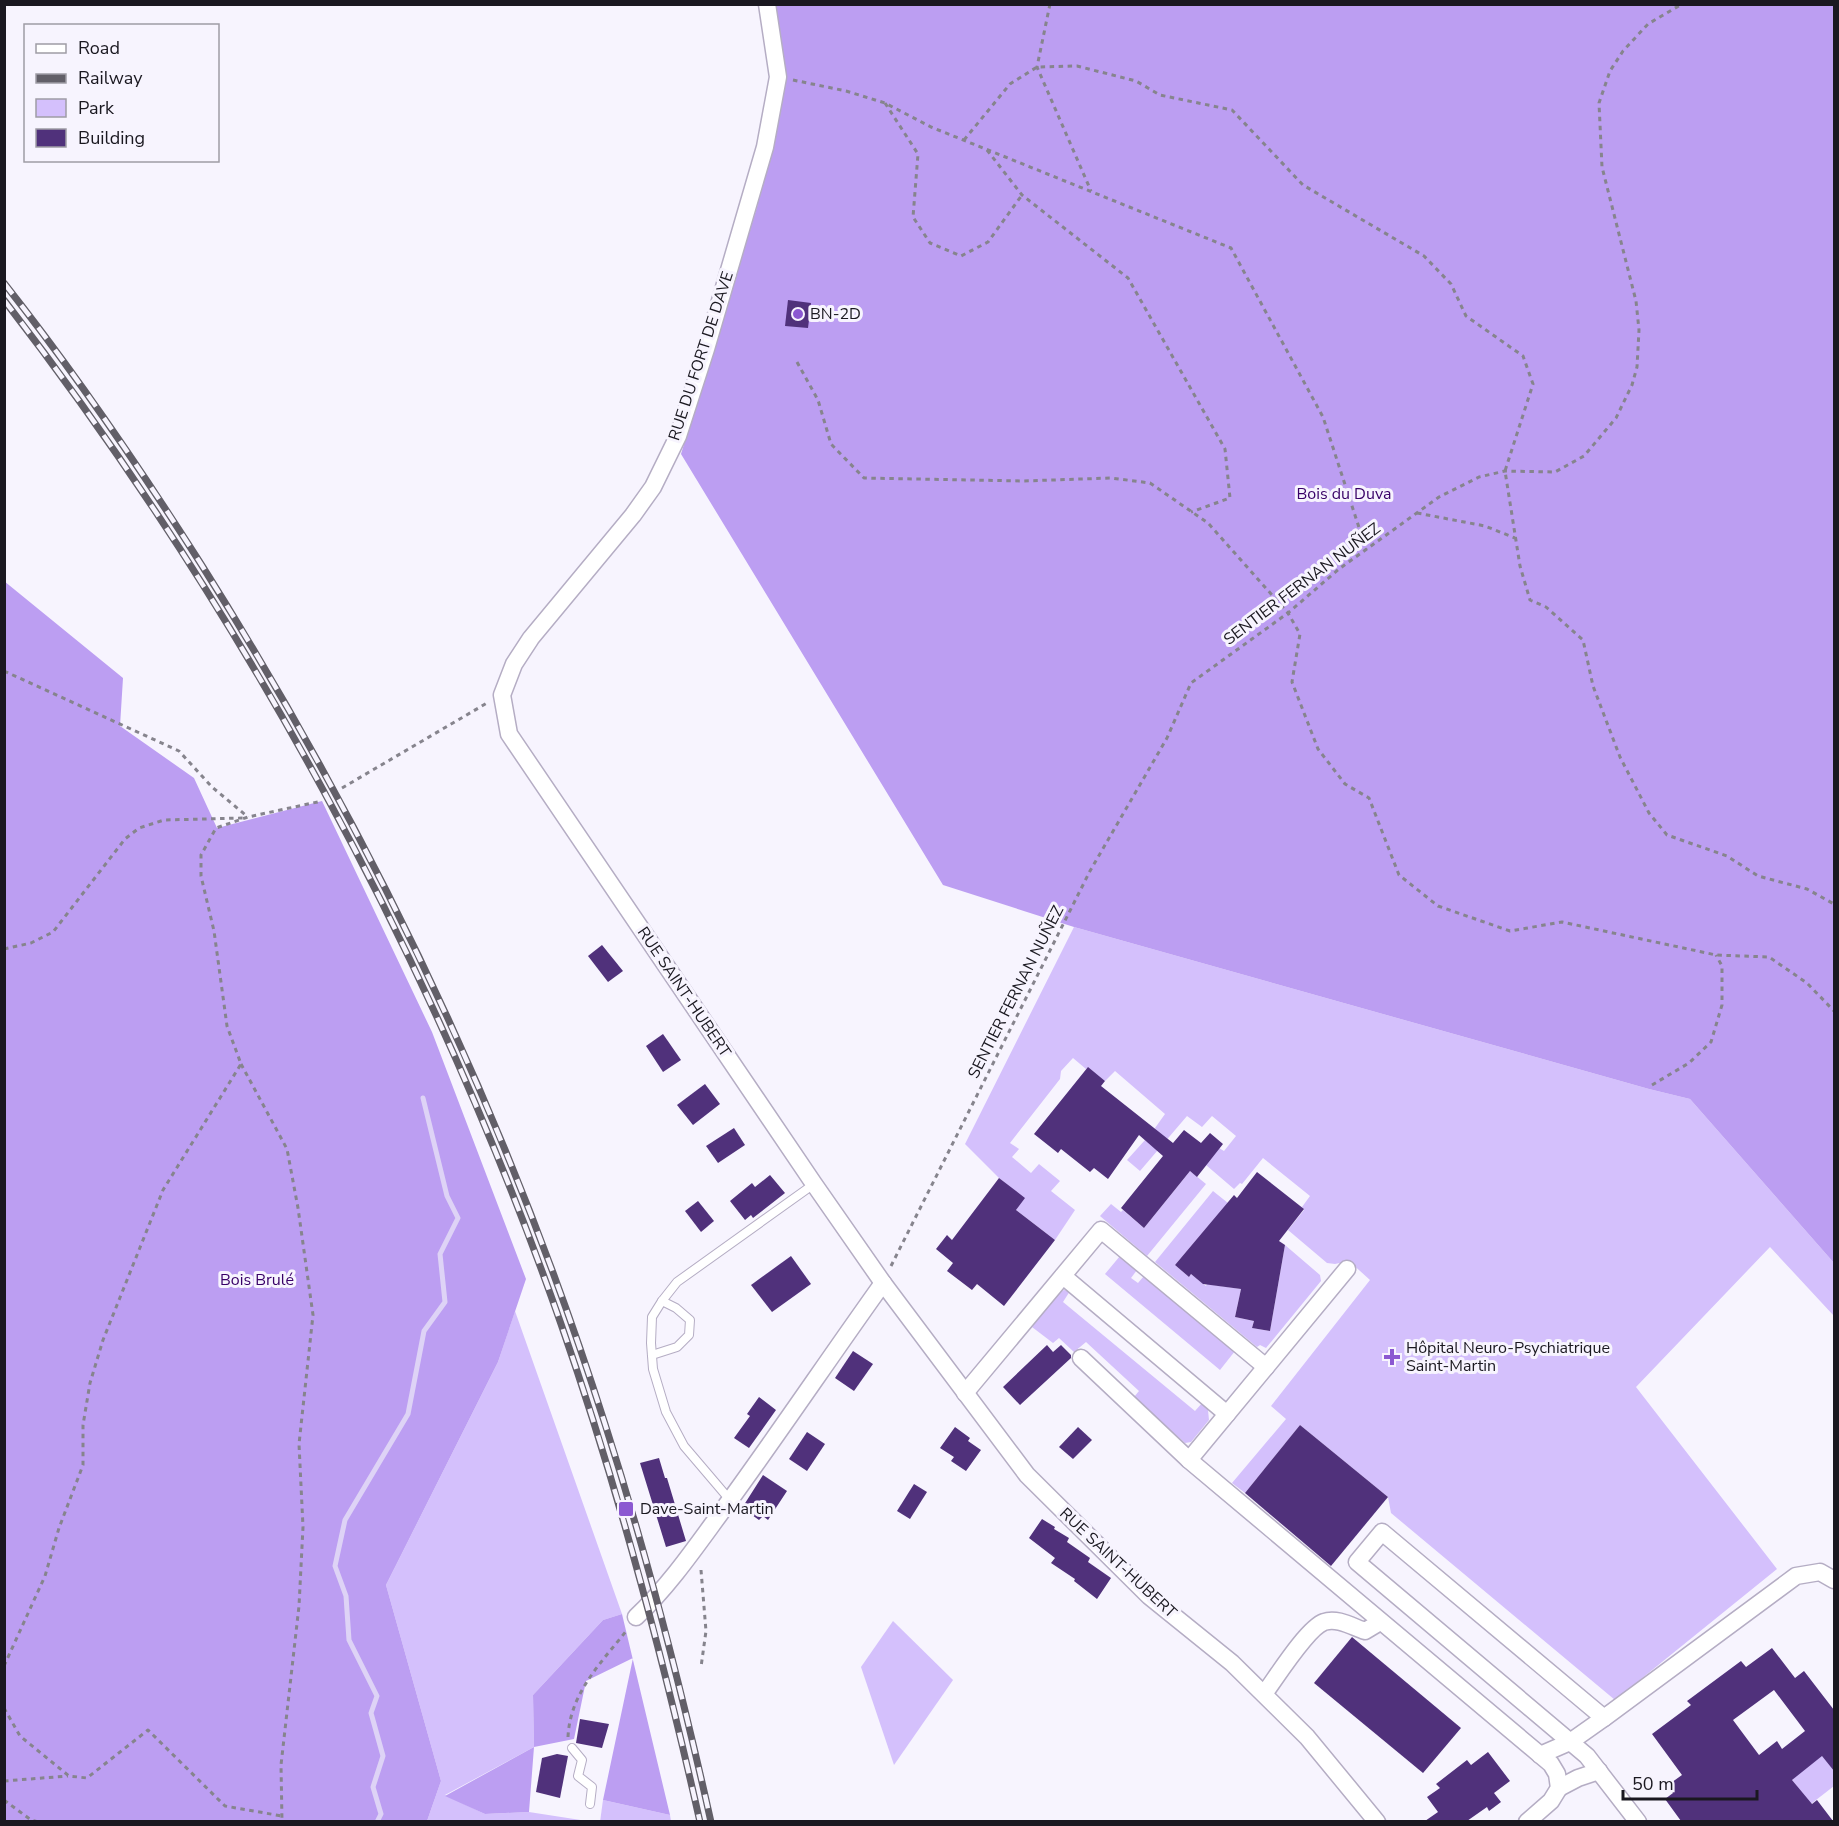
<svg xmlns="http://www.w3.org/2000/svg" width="1839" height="1826" font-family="'Nunito Sans',sans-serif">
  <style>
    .green { fill: #d4c0fc }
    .forest { fill: #bc9ef2 }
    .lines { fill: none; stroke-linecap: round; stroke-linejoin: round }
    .stream { stroke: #ded3f6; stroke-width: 5 }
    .building { fill: #50317b; fill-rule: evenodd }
    .lane-casing { stroke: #b5adc4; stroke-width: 10 }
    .street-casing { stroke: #b5adc4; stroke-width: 19 }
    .path { stroke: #86848d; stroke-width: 3; stroke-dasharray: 4.5 4.5; stroke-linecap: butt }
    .lane { stroke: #fff; stroke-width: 8 }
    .street { stroke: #fff; stroke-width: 16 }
    .rail-casing { stroke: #625f68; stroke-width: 7 }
    .rail { stroke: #f7f4fe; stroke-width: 4.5; stroke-dasharray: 14; stroke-linecap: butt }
    .poi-dot { fill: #8b58d1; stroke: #f7f4fe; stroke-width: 2 }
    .labels { text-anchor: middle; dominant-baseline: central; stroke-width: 6; stroke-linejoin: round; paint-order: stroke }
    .poi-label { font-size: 16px; fill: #1a1820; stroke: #f7f4fe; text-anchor: start }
    .street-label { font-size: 16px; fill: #1a1820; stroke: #f7f4fe }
    .park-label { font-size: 16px; fill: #380067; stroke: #f7f4fe }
  </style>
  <rect width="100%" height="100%" fill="#f7f4fe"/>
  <!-- green -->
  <g class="green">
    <path d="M1074,927L1649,1089L1690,1099L1834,1263V1316L1770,1247L1636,1387L1777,1569L1615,1700L1391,1513L1388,1497L1300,1425L1245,1493L1232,1483L1286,1419L1271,1406L1370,1280L1349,1261L1335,1264L1327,1263L1288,1230L1304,1210L1302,1207L1310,1196L1263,1158L1242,1184L1240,1183L1234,1189L1206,1165L1219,1148L1224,1151L1236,1136L1212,1116L1202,1127L1187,1116L1140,1171L1127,1160L1145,1140L1147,1142L1156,1130L1155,1128L1165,1114L1115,1071L1105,1081L1088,1068L1086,1069L1073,1058L1061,1071L1060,1079L1010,1143L1019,1149L1012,1157L1031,1173L1039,1164L1060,1181L1051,1191L1075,1210L1055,1240L1016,1210L1024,1198L999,1178L965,1144Z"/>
    <path d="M1190,1171L1206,1184L1147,1256L1100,1216L1111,1204L1121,1212L1123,1210L1144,1228Z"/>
    <path d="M1213,1191L1228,1203L1175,1265L1189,1277L1191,1274L1206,1286L1207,1284L1241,1289L1235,1317L1254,1321L1252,1328L1270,1331L1285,1245L1320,1275L1321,1281L1266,1348L1260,1345L1257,1347L1155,1262Z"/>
    <path d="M1120,1256L1137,1270L1131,1278L1138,1283L1144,1276L1235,1351L1220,1370L1105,1274Z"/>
    <path d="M1064,1290L1070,1291L1063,1302L1195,1411L1203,1402L1210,1406L1208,1410L1209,1420L1191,1442L1185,1443L1134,1397L1139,1391L1086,1342L1074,1352L1059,1338L1053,1343L1032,1327L1060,1292Z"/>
    <path d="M515,1311L622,1614L603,1620L533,1695L534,1747L445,1795L485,1814L529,1812L587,1821H427L441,1781L386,1585L498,1362Z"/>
    <path d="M893,1621L953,1680L894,1765L861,1667Z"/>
    <path d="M1817,1749L1834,1771V1786L1807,1807L1789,1793L1797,1786L1792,1780Z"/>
    <path d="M603,1800L670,1815L671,1821L600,1822Z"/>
  </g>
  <!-- forest -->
  <g class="forest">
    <path d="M774,5H1834V1263L1690,1099L1649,1089L1074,927L943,885L681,454L757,207L785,81Z"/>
    <path d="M4,581L123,678L120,726L194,778L217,828L322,801L432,1032L526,1279L498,1362L386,1585L441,1781L427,1821H5Z"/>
    <path d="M622,1614L670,1815L603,1800L633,1658L586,1681L574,1739L534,1747L529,1812L485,1814L445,1796L534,1747L533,1695L603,1620Z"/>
  </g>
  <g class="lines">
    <!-- stream -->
    <path class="stream" d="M377,1822L381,1814L373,1787L383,1756L371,1713L377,1696L349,1640L346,1596L335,1566L345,1520L408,1414L424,1331L445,1302L440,1254L458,1218L447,1196L423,1098"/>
  </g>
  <!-- building -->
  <g class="building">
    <path d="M788,300L811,303L808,328L785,326Z"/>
    <path d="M602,945L623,971L608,982L588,956Z"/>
    <path d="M663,1034L681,1060L663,1072L646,1046Z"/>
    <path d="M1088,1067L1105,1081L1101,1086L1173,1143L1184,1130L1201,1143L1210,1133L1223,1144L1197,1177L1190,1171L1144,1228L1121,1208L1163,1156L1139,1135L1108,1179L1094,1168L1090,1172L1061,1149L1058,1153L1034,1134Z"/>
    <path d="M705,1084L720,1104L693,1125L677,1105Z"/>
    <path d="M734,1128L745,1145L718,1163L706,1146Z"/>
    <path d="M1257,1172L1304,1209L1279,1241L1285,1245L1270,1331L1252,1328L1254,1321L1235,1317L1241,1289L1203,1284L1191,1274L1189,1277L1175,1265L1234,1195L1237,1198Z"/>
    <path d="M770,1175L785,1193L753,1218L751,1215L745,1220L730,1201L752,1183L755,1187Z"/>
    <path d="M999,1178L1025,1198L1016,1210L1055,1240L1004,1306L977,1284L972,1290L947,1271L953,1263L936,1249L947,1235L952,1240Z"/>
    <path d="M698,1201L714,1221L701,1232L685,1211Z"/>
    <path d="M791,1256L811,1284L772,1312L751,1285Z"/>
    <path d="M1047,1345L1053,1352L1061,1345L1071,1355V1358L1020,1405L1003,1387Z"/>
    <path d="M853,1351L873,1364L854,1391L835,1378Z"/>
    <path d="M759,1397L776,1410L749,1448L734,1438L750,1416L747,1414Z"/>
    <path d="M1300,1425L1388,1497L1331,1566L1245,1493Z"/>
    <path d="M955,1427L970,1438L968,1441L981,1450L966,1471L951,1461L954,1457L940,1448Z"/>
    <path d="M1078,1427L1092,1440L1073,1459L1059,1447Z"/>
    <path d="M807,1432L825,1444L807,1471L789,1459Z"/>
    <path d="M659,1458L665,1478H667L686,1541L666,1547L640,1463Z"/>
    <path d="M763,1475L787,1491L768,1520L763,1516L759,1520L742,1508Z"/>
    <path d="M914,1484L927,1492L910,1519L897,1511Z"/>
    <path d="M1042,1519L1055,1527L1054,1529L1069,1538L1067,1542L1090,1558L1088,1562L1111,1578L1097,1599L1074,1581L1075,1579L1051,1563L1055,1558L1029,1538Z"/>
    <path d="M1352,1637L1461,1728L1423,1773L1314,1683Z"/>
    <path d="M1772,1648L1795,1678L1804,1671L1834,1710V1771L1822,1756L1792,1780L1812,1804L1817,1800L1833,1821H1681L1665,1799L1673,1793L1668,1785L1682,1775L1652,1734L1691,1705L1687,1701L1741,1661L1746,1667ZM1774,1690L1805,1731L1782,1749L1777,1741L1759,1755L1733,1720Z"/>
    <path d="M580,1719L609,1724L602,1748L576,1743Z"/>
    <path d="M1488,1752L1510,1781L1494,1793L1501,1802L1489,1811L1487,1807L1467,1821H1425L1438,1812L1427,1797L1440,1788L1436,1784L1467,1760L1471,1765Z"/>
    <path d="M557,1754L568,1756L560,1798L536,1792L542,1758Z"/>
  </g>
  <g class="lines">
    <!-- lane casing -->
    <g class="lane-casing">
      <g id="lane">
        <path d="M652,1355L677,1347L689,1335L690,1320L676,1308L662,1301"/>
        <path d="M730,1500L684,1446L666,1412L653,1369L651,1343L652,1317L662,1301L677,1282L814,1184"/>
        <path d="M572,1748L582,1760L578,1776L592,1787L590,1804"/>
      </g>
    </g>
    <!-- street casing -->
    <g class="street-casing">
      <g id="street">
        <path d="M767,4L778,77L765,147L706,349L678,436L653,487L633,515L531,638L514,664L502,695L509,734L814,1184L883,1283L1027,1475L1149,1596L1232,1663L1307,1737L1377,1822"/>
        <path d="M1063,1276L1227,1414"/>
        <path d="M1081,1358L1189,1460L1551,1764L1557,1774L1559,1788L1551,1801L1527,1822"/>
        <path d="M965,1393L1101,1230L1266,1367"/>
        <path d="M1189,1460L1347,1269"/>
        <path d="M636,1617C670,1585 697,1545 725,1507C779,1433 830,1357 883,1283"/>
        <path d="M1264,1694C1276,1678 1307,1628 1324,1622C1337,1617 1353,1627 1365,1631L1380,1622"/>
        <path d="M1540,1755L1570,1742L1604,1718"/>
        <path d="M1559,1788L1578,1778L1599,1771"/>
        <path d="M1638,1822L1587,1756L1357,1562L1382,1532L1604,1718L1796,1576L1820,1572L1834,1580"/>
      </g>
    </g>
    <!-- path -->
    <g class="path">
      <path d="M1050,4L1037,67L1091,191"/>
      <path d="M793,80L846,91L885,103L931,127L1231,248L1323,417L1366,549"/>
      <path d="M885,103L918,154L913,217L930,243L961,256L988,242L1022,195"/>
      <path d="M964,140L1010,84L1037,67L1077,66L1136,81L1160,95L1232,110L1303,185L1424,256L1451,284L1466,316L1523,356L1533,384L1505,471L1520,566L1530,600L1546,607L1583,640L1593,686L1620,757L1649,813L1667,835L1727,856L1758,876L1807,889L1834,904"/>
      <path d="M987,150L1022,195L1128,278L1225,449L1230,498L1191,512"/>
      <path d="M797,362L818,400L831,444L864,478L1023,481L1111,478L1150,483L1208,523L1288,613L1300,634L1292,682L1318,749L1345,784L1369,798L1399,875L1438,906L1510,931L1562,922L1716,955L1769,957L1807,983L1834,1011"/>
      <path d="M1417,513L1485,526L1515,538"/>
      <path d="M4,671L179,751L212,787L248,817"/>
      <path d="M342,788L487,703"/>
      <path d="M4,949L31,943L53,932L125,839L139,828L164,820L243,818"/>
      <path d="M241,1064L287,1149L298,1208L313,1315L299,1444L303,1527L299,1606L281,1765L282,1822"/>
      <path d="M1652,1085L1689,1063L1711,1042L1722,1005V966L1716,955"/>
      <path d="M891,1266L1090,871L1167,738L1191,683L1288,613L1339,569L1439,497L1479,477L1505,471L1555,472L1584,456L1616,418L1632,385L1637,367L1639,330L1636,301L1602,167L1599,103L1610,71L1623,51L1648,24L1682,4"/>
      <path d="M701,1570L706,1631L701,1667"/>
      <path d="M4,1666L45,1576L59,1528L83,1465V1425L90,1383L103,1340L163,1190L241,1064L227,1026L214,931L201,876V855L216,828L248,817L322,801"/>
      <path d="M4,1708L20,1736L69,1776L87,1778L148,1730L225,1806L282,1816"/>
      <path d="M568,1737C570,1693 601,1663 627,1630"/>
      <path d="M4,1781L68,1776"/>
      <path d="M4,1800L31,1820L39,1822"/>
    </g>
    <!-- lane -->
    <use href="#lane" class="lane"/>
    <!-- street -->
    <use href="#street" class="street"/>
    <!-- rail casing -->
    <g class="rail-casing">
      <g id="rail">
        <path d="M4,283C75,373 140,468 201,564C370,832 509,1122 605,1424C647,1555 681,1687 711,1822"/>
        <path d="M4,300C239,604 434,961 561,1324C618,1487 662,1653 700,1822"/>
      </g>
    </g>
    <!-- rail -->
    <use href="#rail" class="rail"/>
  </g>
  <!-- markers -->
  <g class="poi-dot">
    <circle cx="798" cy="314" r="6"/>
    <path d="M1389 1348h6v6h6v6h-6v6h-6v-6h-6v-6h6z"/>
    <rect x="618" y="1501" width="16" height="16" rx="3"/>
  </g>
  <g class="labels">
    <!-- poi labels -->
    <g class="poi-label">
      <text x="810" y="314">BN-2D</text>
      <text x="1406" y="1348">Hôpital Neuro-Psychiatrique<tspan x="1406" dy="18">Saint-Martin</tspan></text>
      <text x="640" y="1509">Dave-Saint-Martin</text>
    </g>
    <!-- street labels -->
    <g class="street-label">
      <text transform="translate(701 356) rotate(-72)">RUE DU FORT DE DAVE</text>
      <text transform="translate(1302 584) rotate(-37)">SENTIER FERNAN NUÑEZ</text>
      <text transform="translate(684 992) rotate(56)">RUE SAINT-HUBERT</text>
      <text transform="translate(1016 992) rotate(-63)">SENTIER FERNAN NUÑEZ</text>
      <text transform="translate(1118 1563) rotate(43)">RUE SAINT-HUBERT</text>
    </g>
    <!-- park labels -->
    <g class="park-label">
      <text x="1344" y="494">Bois du Duva</text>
      <text x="257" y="1280">Bois Brulé</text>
    </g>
  </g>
  <!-- border -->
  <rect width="1839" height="1826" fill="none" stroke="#1a1820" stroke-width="12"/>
  <!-- legend -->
  <rect x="24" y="24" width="195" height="138" fill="#f7f4fe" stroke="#9f9ca5" stroke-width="1.5"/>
  <rect x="36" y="44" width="30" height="9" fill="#ffffff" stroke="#9f9ca5" stroke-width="1.5"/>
  <text x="78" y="54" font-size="18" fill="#1a1820">Road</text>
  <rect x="36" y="74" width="30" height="9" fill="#625f68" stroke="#9f9ca5" stroke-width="1.5"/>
  <text x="78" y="84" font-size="18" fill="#1a1820">Railway</text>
  <rect x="36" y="99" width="30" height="18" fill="#d4c0fc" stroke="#9f9ca5" stroke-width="1.5"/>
  <text x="78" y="114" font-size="18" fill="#1a1820">Park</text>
  <rect x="36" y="129" width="30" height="18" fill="#50317b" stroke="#9f9ca5" stroke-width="1.5"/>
  <text x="78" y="144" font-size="18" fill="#1a1820">Building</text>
  <!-- scale -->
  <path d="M1623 1790v9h134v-9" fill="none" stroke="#1a1820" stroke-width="3"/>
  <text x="1632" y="1790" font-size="18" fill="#1a1820" stroke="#f7f4fe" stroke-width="4.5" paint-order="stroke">50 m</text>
</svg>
